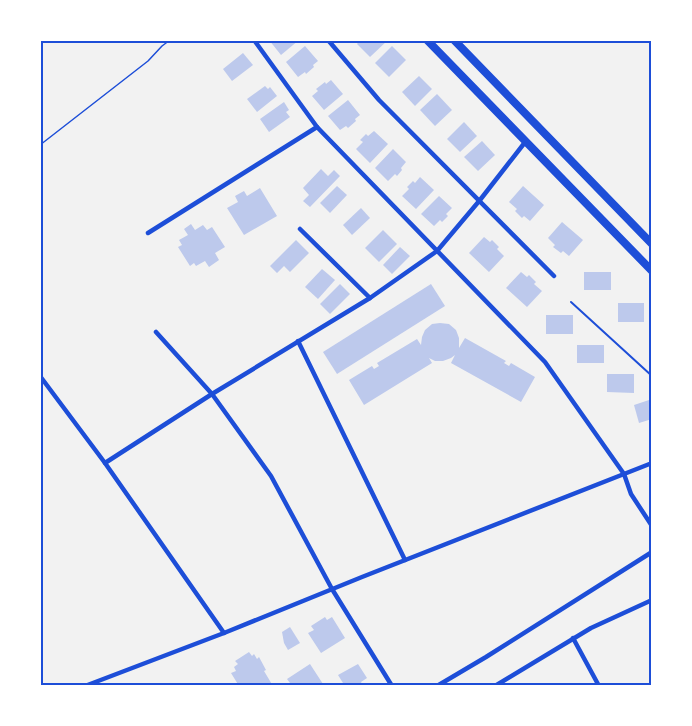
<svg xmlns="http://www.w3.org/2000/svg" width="692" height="726" font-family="Literata,serif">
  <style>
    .building { fill: #bdc9ec }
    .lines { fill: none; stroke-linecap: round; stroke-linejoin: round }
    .path { stroke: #1d4ed8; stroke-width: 1.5 }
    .service { stroke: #1d4ed8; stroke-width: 2 }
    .minor { stroke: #1d4ed8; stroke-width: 4.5 }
    .primary { stroke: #1d4ed8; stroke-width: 8 }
    .neatline { fill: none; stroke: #1d4ed8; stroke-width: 2 }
  </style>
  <rect width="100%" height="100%" fill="#f2f2f2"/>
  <!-- building -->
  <g class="building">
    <path d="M269,40H299L281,55Z"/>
    <path d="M360,40H388L370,57L357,44Z"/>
    <path d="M305,46L318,61L313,65L314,67L306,74L305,72L298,77L286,62Z"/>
    <path d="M392,46L406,60L389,77L375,63Z"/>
    <path d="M243,53L253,65L232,81L223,69Z"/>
    <path d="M419,76L432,89L415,106L402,92Z"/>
    <path d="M331,80L343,94L324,110L312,96L318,91L316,89L325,82L326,84Z"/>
    <path d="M265,86L268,89L270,87L277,96L257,112L247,99Z"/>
    <path d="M437,94L452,110L435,126L420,110Z"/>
    <path d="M348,100L360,115L355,119L356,121L348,128L346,126L340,130L328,116Z"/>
    <path d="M284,102L289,110L286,112L290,117L269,132L260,119Z"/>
    <path d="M464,122L477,136L460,152L447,139Z"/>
    <path d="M374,131L388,144L370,163L356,149L363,142L360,140L366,134L368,136Z"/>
    <path d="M482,141L495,155L478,171L464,157Z"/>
    <path d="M393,149L406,162L401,168L402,170L397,176L395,174L388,181L375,168Z"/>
    <path d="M321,169L328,176L334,170L340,176L310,207L303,201L309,195L303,188Z"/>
    <path d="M420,177L434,190L416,209L402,196L409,189L407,187L413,181L415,183Z"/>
    <path d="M337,186L347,195L330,213L320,203Z"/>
    <path d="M523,186L544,205L530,221L524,216L522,218L515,211L517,209L509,202Z"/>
    <path d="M260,188L277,216L244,235L227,208L238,202L235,196L244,191L247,196Z"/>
    <path d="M439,196L452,208L446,214L448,216L442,222L440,220L434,226L421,214Z"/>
    <path d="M361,208L370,218L352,235L343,225Z"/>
    <path d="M562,222L583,240L569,256L563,251L561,253L553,247L555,245L548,238Z"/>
    <path d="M191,224L195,230L203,225L207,230L212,227L225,247L215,253L219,260L209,267L205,261L196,266L194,263L190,266L178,247L182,245L179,240L188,235L184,229Z"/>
    <path d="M383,230L397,244L379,262L365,248Z"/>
    <path d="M484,237L490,242L492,240L499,247L497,249L504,256L489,272L469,253Z"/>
    <path d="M296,240L309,253L290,272L284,266L277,273L270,266Z"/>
    <path d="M400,247L410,256L392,274L383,265Z"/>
    <path d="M322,269L335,280L318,299L305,287Z"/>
    <path d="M521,272L527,277L529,275L536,282L534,284L542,291L527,307L506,288Z"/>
    <rect x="584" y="272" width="27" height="18"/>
    <path d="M340,284L350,294L330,314L320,304Z"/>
    <path d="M431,284L445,306L337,374L323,352Z"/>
    <rect x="618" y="303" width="26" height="19"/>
    <rect x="546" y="315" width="27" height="19"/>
    <path d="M440,323L449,324L456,330L459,338V348L465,338L506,361L504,363L509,366L511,363L535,377L521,402L451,363L455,355L451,358L443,361H435L429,358L432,363L364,405L349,380L372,366L374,369L379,366L377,363L417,339L421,345L422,337L425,330L432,324Z"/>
    <rect x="577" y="345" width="27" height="18"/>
    <path d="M607,374H634V393L607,392Z"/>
    <path d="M652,399V419L639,423L634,405Z"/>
    <path d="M325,617L327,620L332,617L345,638L321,653L308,633L314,630L311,626Z"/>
    <path d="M290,627L300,643L288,650L284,643L282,632Z"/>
    <path d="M249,652L252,656L254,654L257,659L259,657L266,670L264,671L273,686H245L244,684L239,686L231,673L236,671L234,667L238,664L235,661Z"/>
    <path d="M310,664L323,684L320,686H286L290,683L287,679Z"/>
    <path d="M358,664L367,678L361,682L363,686H340L343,683L338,675Z"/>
  </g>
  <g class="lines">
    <!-- path -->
    <path class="path" d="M40,145L148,61L162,46L170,40"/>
    <!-- service -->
    <path class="service" d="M571,302L652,376"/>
    <!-- minor -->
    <g class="minor">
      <path d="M254,40L317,127L545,362L624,474L631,494L652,526"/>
      <path d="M328,40L379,100L554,276"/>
      <path d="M300,229L370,298"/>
      <path d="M148,233L317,127"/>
      <path d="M156,332L212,394L271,476L332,589L392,686"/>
      <path d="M298,341L405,560"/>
      <path d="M40,376L105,463L224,633"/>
      <path d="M105,463L212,394L370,298L437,251L480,200L526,141"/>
      <path d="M573,638L599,686"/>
      <path d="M85,686L224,633L362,577L652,463"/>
      <path d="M437,686L486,657L652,552"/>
      <path d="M495,686L591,628L652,600"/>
    </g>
    <!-- primary -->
    <g class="primary">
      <path d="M427,40L652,271"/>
      <path d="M454,40L652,244"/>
    </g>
  </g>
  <!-- border -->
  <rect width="692" height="726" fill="none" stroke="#ffffff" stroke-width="84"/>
  <rect x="42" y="42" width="608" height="642" class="neatline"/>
</svg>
